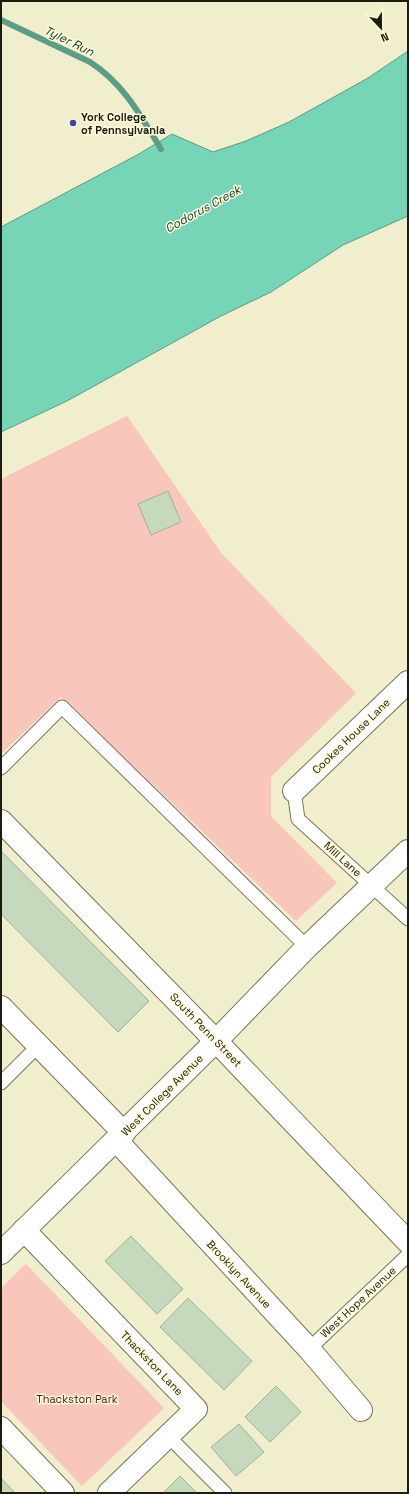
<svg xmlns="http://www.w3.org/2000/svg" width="409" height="1494" font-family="'Space Grotesk',sans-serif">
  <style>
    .green { fill: #f8c6bb }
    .water { fill: #76d4b7; stroke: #5b9d85 }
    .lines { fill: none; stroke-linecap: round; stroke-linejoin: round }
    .stream { stroke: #5b9d85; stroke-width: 6 }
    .building { fill: #c5d9bd; stroke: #9fb298 }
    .lane-casing { stroke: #777457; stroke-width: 15 }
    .street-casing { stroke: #777457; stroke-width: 24 }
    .secondary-casing { stroke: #777457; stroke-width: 24 }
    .lane { stroke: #fff; stroke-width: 13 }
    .street { stroke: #fff; stroke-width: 22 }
    .secondary { stroke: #fff; stroke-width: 22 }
    .poi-dot { fill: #3e42b6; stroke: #fffbda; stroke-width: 1.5 }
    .labels { text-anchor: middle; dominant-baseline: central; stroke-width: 3; stroke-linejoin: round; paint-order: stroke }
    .poi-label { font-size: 11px; font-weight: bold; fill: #1d1c10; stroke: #fffbda; text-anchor: start }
    .street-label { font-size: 11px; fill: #1d1c10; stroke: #fffbda }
    .park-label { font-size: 11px; fill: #591306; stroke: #fffbda }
    .water-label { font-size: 12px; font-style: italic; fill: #0a372b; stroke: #fffbda }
  </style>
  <rect width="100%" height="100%" fill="#f1eecd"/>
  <!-- green -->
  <g class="green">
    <path d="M127,416L222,554L356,693L271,777V816L337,883L296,921L61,697L1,754V479Z"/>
    <path d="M26,1264L164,1408L82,1486L1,1401V1288Z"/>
  </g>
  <!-- water -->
  <path class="water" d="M408,51V216L343,245L271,292L221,316L67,401L1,432V227L137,155L172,134L213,152L246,141L289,122L368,78Z"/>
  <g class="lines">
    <!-- stream -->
    <path class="stream" d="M1,20L90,62C125,85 140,115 161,149"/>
  </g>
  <!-- building -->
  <g class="building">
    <path d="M168,491L181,522L151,535L138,504Z"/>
    <path d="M1,851L149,1001L118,1032L1,914Z"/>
    <path d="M131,1236L183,1289L157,1314L105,1261Z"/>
    <path d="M188,1298L252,1361L224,1390L160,1327Z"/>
    <path d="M276,1386L301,1412L270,1442L245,1417Z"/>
    <path d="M239,1424L264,1452L236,1476L211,1447Z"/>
    <path d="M180,1476L197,1493H163Z"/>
    <path d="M1,1478L15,1493H1Z"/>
  </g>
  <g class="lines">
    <!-- lane casing -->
    <g class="lane-casing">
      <g id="lane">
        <path d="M1,768L62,707L307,947"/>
        <path d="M294,791L298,819L408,919"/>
        <path d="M1,1083L39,1045"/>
        <path d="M309,1349L408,1255"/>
        <path d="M169,1437L225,1493"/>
      </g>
    </g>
    <!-- street casing -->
    <g class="street-casing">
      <g id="street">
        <path d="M294,791L408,682"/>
        <path d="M1,821L216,1041"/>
        <path d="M1,1007L124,1133"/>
        <path d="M116,1140L309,1349L361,1410"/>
        <path d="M24,1230L196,1409L109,1493"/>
        <path d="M1,1428L63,1493"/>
      </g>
    </g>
    <!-- secondary casing -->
    <g class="secondary-casing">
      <g id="secondary">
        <path d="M216,1041L408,1242"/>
        <path d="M1,1253L216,1041L307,947L408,851"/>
      </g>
    </g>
    <!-- lane -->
    <use href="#lane" class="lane"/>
    <!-- street -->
    <use href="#street" class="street"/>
    <!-- secondary -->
    <use href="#secondary" class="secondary"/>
  </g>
  <!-- markers -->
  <circle class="poi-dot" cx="73" cy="123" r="4"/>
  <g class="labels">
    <!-- poi labels -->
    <g class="poi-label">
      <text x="81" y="117">York College<tspan x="81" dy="13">of Pennsylvania</tspan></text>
    </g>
    <!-- street labels -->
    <g class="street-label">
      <text transform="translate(351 736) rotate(-44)">Cookes House Lane</text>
      <text transform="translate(343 859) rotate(42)">Mill Lane</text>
      <text transform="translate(206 1030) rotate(46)">South Penn Street</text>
      <text transform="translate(162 1095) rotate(-45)">West College Avenue</text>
      <text transform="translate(239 1274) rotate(47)">Brooklyn Avenue</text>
      <text transform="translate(358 1302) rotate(-43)">West Hope Avenue</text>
      <text transform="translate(152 1363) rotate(46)">Thackston Lane</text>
    </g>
    <!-- park labels -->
    <g class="park-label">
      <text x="77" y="1399">Thackston Park</text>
    </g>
    <!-- water labels -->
    <g class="water-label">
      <text transform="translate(69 41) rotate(26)">Tyler Run</text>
      <text transform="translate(203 209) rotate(-29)">Codorus Creek</text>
    </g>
  </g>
  <!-- border -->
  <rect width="409" height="1494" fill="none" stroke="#1d1c10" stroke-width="4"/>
  <!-- north arrow -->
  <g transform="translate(381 28) rotate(158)" stroke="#fffbda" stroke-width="3" paint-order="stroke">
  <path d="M0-3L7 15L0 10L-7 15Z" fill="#1d1c10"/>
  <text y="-6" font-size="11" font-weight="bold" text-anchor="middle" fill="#1d1c10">N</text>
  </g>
</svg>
